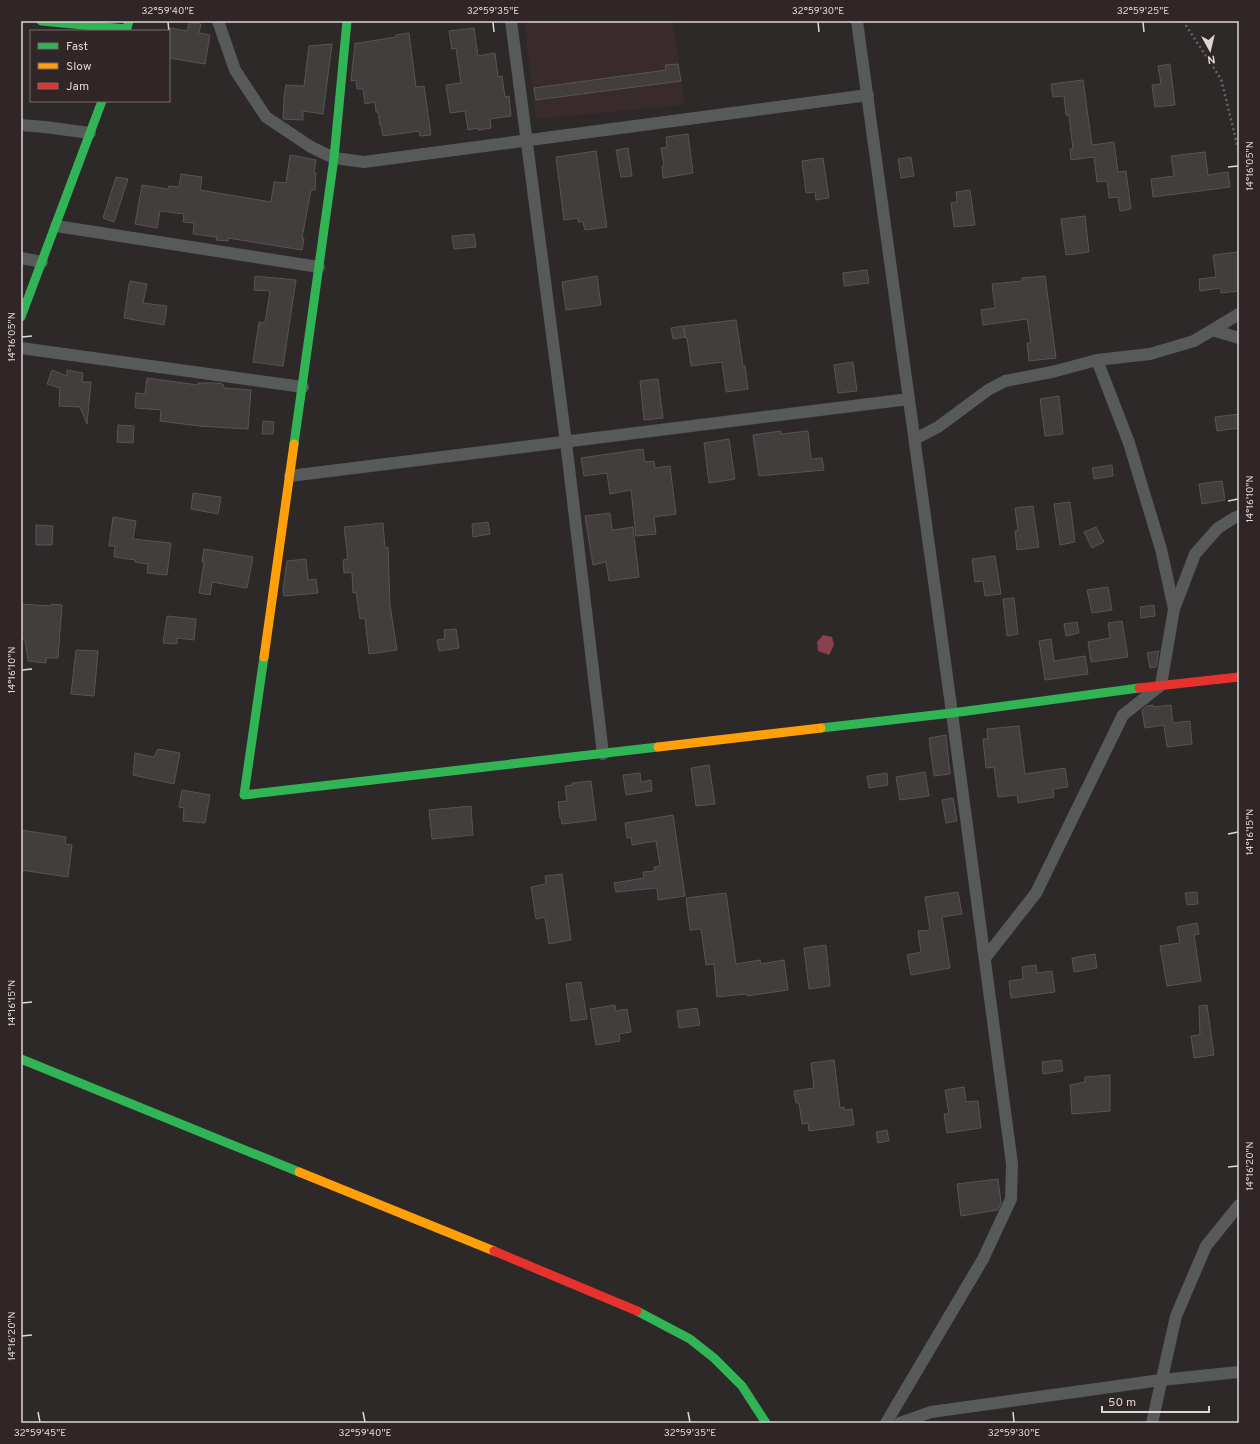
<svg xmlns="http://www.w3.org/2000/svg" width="1260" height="1444" font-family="Overpass,sans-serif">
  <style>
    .built { fill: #392a2c }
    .forest { fill: #8a404d }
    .building { fill: #423e3e; stroke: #595354 }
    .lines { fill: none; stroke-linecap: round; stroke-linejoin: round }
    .path { stroke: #646464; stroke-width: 2.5; stroke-dasharray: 2 3; stroke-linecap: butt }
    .street { stroke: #585959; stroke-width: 12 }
    .fast { stroke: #30b455; stroke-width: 9 }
    .slow { stroke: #ff9f0a; stroke-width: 9 }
    .jam { stroke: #e5322d; stroke-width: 9 }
    .ticks { fill: none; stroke: #ddd6d6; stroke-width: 1.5 }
    .neatline { fill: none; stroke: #ddd6d6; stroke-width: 1.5 }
    .ticks-label { font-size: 10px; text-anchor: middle; fill: #ddd6d6 }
  </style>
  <rect width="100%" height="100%" fill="#2e2929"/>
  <!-- built -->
  <path class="built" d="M524,21H673L685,105L536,119Z"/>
  <!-- forest -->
  <path class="forest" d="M823,635L832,637L834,645L829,655L818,651L817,642Z"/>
  <!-- building -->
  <g class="building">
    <path d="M189,22L201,24L199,33L210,35L205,64L169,58V28L187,31Z"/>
    <path d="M474,28L478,56L495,53L498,77L502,76L505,97L509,96L511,116L490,119L491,128L478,130L477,128L468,130L465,111L450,113L446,85L461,83L456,48L452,49L449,31Z"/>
    <path d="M409,33L416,87L424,86L431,135L420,136L419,131L383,136L381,125H380L378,112H376L375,102L365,104L363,89H357L356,80L351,81L355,43H359L396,37V35Z"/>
    <path d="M332,44L323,114L303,111V120L283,119L284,97L286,85L304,86L309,46Z"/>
    <path d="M678,64L681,81L536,100L534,88L666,70L665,65Z"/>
    <path d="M1170,64L1175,105L1155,107L1152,85L1161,84L1158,66Z"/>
    <path d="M1083,80L1092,145L1114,142L1118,172L1126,171L1131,209L1120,211L1118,197L1109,198L1107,181L1097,182L1094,157L1071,160L1070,149H1073L1069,115H1066L1064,96L1053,97L1051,84Z"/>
    <path d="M688,134L693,173L663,178L662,167L664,166L661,148L667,147L666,137Z"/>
    <path d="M628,148L632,176L621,177L616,150Z"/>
    <path d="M596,151L607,227L585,230L583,222H578V218L564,220L556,157Z"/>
    <path d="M1205,152L1208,175L1228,172L1230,187L1153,197L1151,179L1174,176L1171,156Z"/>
    <path d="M290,155L316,160L314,173H316L315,190H311L302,238H304L302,250L228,238V241L216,240L217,237L193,234L194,223L183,222L184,214L160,211L157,228L135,224L142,185L168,189L169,186L179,187L181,174L202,177L200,190L271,202L274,182L286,183Z"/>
    <path d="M911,157L914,176L901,178L898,159Z"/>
    <path d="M823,158L829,198L816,200L815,192L806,193L802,161Z"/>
    <path d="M116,177L128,179L114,222L103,218Z"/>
    <path d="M970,190L975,225L954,227L951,203L957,202L956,192Z"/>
    <path d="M1085,216L1089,252L1066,255L1061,219Z"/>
    <path d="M474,234L476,247L454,249L452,236Z"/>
    <path d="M1238,252L1239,291L1221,293V288L1200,291L1199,279L1216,277L1213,255Z"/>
    <path d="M867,270L869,283L844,286L843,273Z"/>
    <path d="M255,276L296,280L283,366L253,362L259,322L265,323L270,291L254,290Z"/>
    <path d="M597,276L601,305L566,310L562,282Z"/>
    <path d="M1045,276L1056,358L1029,361L1027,343H1031L1027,319L983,325L981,310L995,308L992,284L1022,281V278Z"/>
    <path d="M130,281L147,284L143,303L167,306L164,325L124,318L129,284H130Z"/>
    <path d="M736,320L743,366H745L748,389L726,392L722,362L691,366L687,338H685L684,326Z"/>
    <path d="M683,326L685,337L673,339L671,328Z"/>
    <path d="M853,362L857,391L838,393L834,365Z"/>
    <path d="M52,370L67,376V370L83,373L82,382H91L87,424L80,407L59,406L60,388L47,384Z"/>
    <path d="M147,378L198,385V383H218L223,384L224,388L251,390L248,429L199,426L160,421L161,410L135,408L136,393L145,394Z"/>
    <path d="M658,379L663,418L644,420L640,381Z"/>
    <path d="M1059,396L1063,434L1045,436L1040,399Z"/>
    <path d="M1239,414V428L1217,431L1215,417Z"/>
    <path d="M263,421L274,422L273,434H262Z"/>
    <path d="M118,425L134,426L133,443L117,442Z"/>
    <path d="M781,431V434L808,431L811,459L822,458L824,470L759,476L753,435Z"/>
    <path d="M729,439L735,479L709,483L704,443Z"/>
    <path d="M643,449L645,462L654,461L655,468L670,466L676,514L654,517L656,534L636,536L631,490L610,494L607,473L584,476L581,458Z"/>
    <path d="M1112,465L1113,476L1094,479L1092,468Z"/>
    <path d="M1222,481L1225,500L1202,504L1199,484Z"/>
    <path d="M193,493L221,497L218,514L191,509Z"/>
    <path d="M1070,502L1075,542L1060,545L1054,504Z"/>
    <path d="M1033,506L1039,547L1017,550L1015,531L1018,530L1015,508Z"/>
    <path d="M610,513L612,529L613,530L633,527L639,577L609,581L606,562L593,565L585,516Z"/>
    <path d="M113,517L136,521L133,539L171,543L167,575L147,573L148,564L135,562V560L114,557L115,546H109Z"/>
    <path d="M488,522L490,534L473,537L472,524Z"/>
    <path d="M383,523L385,548L388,547L390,605L397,650L369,654L365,618L360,619L356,592L353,593L352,572L344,573L343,560L348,559L344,527Z"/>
    <path d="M36,525L53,526L52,545H36Z"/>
    <path d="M1096,527L1104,542L1092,548L1084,532Z"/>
    <path d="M204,549L253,557L247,588L212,582L210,595L199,593L204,563L202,562Z"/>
    <path d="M995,556L1001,594L985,596L983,581L975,582L972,559Z"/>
    <path d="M306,559L308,580L316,579L318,593L284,596L283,590L287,561Z"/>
    <path d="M1108,587L1112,610L1092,613L1087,590Z"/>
    <path d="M1014,598L1018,634L1007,636L1003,599Z"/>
    <path d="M21,604L51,606V604L62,605L58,658H46V663L28,661L25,640L21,639Z"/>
    <path d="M1154,605L1155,616L1141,618L1140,607Z"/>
    <path d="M167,616L196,619L194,640L177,638V644L163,643Z"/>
    <path d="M1122,621L1128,657L1091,662L1088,642L1110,638L1108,623Z"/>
    <path d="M1077,622L1079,633L1066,636L1064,624Z"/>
    <path d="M456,629L459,648L439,651L437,640L445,639L444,630Z"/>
    <path d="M1051,639L1054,661L1085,656L1088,674L1045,680L1039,641Z"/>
    <path d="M76,650L98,651L94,696L71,694Z"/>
    <path d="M1159,651L1156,667L1150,668L1147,653Z"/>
    <path d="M1153,705V707L1171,705L1173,723L1190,721L1192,744L1167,747L1164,725L1145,728L1142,710L1147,706Z"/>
    <path d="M1019,726L1025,774L1065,768L1068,787L1053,789L1054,797L1018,803L1017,795L998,797L994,767L986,768L983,739H988L987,729Z"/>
    <path d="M946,735L950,774L934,776L929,738Z"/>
    <path d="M158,749L180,753L174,784L133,775L135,753L154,757Z"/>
    <path d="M709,765L715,804L696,806L691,768Z"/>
    <path d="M925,772L929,796L900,800L896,777Z"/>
    <path d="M640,773L641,782L651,780L652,791L626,795L623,775Z"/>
    <path d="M887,773L888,785L869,788L867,776Z"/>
    <path d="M591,781L596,820L562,824L561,818H560L558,802L567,801L565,786L572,785V783Z"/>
    <path d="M182,790L210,795L205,823L183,821L184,808L179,807Z"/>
    <path d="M953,798L957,821L946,823L942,800Z"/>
    <path d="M471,806L473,835L432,839L429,810Z"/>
    <path d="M673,815L685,896L658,900L657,888L616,892L614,883L644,878L643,872L655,871L654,867L660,866L656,841L632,845L631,837L627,838L625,823Z"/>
    <path d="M21,830L66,837L65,844L72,845L68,877L21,870Z"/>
    <path d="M562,874L571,940L549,944L545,917L536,919L531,887L546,884L545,876Z"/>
    <path d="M958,892L962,914L942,917L950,968L911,975L907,955L921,952L918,931L930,930L925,897Z"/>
    <path d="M1197,892L1198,904L1187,905L1185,893Z"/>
    <path d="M726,893L736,964L760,960L761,964L784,960L788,990L747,996L746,994L717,997L714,964L706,965L701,929L690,930L686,898Z"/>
    <path d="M1197,923L1199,934L1194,935L1201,981L1167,986L1160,946L1180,943L1177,927Z"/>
    <path d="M826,945L830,986L809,989L804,948Z"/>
    <path d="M1095,954L1097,968L1074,972L1072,958Z"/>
    <path d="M1036,965L1037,973L1052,971L1055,992L1011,998L1009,981L1023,979L1022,967Z"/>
    <path d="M581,982L587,1019L571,1021L566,984Z"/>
    <path d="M615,1005L616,1011L627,1009L631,1032L619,1034L620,1041L596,1045L590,1009Z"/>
    <path d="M1207,1005L1214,1055L1194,1058L1191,1036L1200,1035L1199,1006Z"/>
    <path d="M697,1008L700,1025L679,1028L677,1011Z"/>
    <path d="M834,1060L840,1108L844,1107V1110L852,1109L854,1125L809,1131L808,1123L802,1124L799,1103H796L794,1091L814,1088L811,1063Z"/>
    <path d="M1061,1060L1063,1071L1043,1074L1042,1062Z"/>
    <path d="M1110,1075V1111L1072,1114L1070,1085L1085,1082V1077Z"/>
    <path d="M964,1087L966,1102L978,1101L981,1128L947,1133L944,1114H949L945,1090Z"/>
    <path d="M887,1130L889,1141L878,1143L876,1132Z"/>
    <path d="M998,1179L1001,1203L998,1210L961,1216L957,1184Z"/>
  </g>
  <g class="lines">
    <!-- path -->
    <path class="path" d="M1183,21L1221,79L1239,152"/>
    <!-- street -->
    <g class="street">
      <path d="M218,21L235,70L266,117L311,147L334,158L364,162L868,95"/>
      <path d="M511,21L566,442L603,754"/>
      <path d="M857,21L952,713L1012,1164L1011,1199L983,1259L886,1423"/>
      <path d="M21,125L45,127L90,133"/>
      <path d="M56,226L319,267"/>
      <path d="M21,258L42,262"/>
      <path d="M1212,330L1239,338"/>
      <path d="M21,348L303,387"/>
      <path d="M915,439L938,427L988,390L1005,381L1052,372L1097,360L1150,354L1194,341L1239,314"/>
      <path d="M290,476L909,399"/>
      <path d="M1174,609L1195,554L1218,528L1234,518L1239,516"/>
      <path d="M985,958L1036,893L1123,715L1161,685L1174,609L1161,549L1129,443L1097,360"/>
      <path d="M900,1423L931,1412L1161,1380L1239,1372"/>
      <path d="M1152,1423L1176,1316L1206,1246L1239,1205"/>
    </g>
    <!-- fast -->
    <g class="fast">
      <path d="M41,21L126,29"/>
      <path d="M126,31L129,21"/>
      <path d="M21,317L102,101"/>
      <path d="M294,444L334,158L347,21"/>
      <path d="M264,657L244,795L658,747"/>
      <path d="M821,728L952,713L1139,688"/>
      <path d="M21,1059L299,1172"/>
      <path d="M637,1311L690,1339L714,1358L742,1386L766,1423"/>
    </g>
    <!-- slow -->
    <g class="slow">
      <path d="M264,657L294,444"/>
      <path d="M658,747L821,728"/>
      <path d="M299,1172L494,1251"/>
    </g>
    <!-- jam -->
    <g class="jam">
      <path d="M1139,688L1239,677"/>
      <path d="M494,1251L637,1311"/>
    </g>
  </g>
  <!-- ticks -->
  <path class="ticks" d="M168,22L169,32M493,22L494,32M818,22L819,32M1143,22L1144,32M1228,167L1238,166M22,337L32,336M1228,501L1238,499M22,670L32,669M1228,834L1238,832M22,1003L32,1002M1228,1167L1238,1166M22,1336L32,1335M38,1412L40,1422M363,1412L365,1422M688,1412L690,1422M1013,1412L1014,1422"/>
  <!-- border -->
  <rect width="1260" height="1444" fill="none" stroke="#312627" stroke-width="44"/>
  <!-- legend -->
  <rect x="30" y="30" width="140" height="72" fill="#312627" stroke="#766c6d"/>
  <rect x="38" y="43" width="20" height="6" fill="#30b455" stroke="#766c6d"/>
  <text x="66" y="50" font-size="12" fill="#ddd6d6">Fast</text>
  <rect x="38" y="63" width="20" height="6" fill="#ff9f0a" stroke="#766c6d"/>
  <text x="66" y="70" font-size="12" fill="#ddd6d6">Slow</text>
  <rect x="38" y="83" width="20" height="6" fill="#e5322d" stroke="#766c6d"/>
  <text x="66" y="90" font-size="12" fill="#ddd6d6">Jam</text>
  <!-- north arrow -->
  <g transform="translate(1210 50) rotate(172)" stroke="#312627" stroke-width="3" paint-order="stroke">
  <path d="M0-3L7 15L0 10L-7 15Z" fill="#ddd6d6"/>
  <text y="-6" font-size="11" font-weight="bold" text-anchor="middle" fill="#ddd6d6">N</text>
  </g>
  <!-- scale -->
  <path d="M1102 1406v6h107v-6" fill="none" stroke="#ddd6d6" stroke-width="2"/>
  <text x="1108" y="1406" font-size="12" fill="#ddd6d6" stroke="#312627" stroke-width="3" paint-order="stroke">50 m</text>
  <rect x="22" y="22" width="1216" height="1400" class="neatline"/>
  <g class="ticks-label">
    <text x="168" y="14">32°59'40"E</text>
    <text x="493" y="14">32°59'35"E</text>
    <text x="818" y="14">32°59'30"E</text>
    <text x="1143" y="14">32°59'25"E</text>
    <text transform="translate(1249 166) rotate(-90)" y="4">14°16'05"N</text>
    <text transform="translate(11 337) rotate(-90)" y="4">14°16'05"N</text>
    <text transform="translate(1249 499) rotate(-90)" y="4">14°16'10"N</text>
    <text transform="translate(11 670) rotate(-90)" y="4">14°16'10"N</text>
    <text transform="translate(1249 832) rotate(-90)" y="4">14°16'15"N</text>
    <text transform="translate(11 1003) rotate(-90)" y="4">14°16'15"N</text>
    <text transform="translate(1249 1166) rotate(-90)" y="4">14°16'20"N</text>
    <text transform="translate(11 1336) rotate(-90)" y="4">14°16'20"N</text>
    <text x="40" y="1436">32°59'45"E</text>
    <text x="365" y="1436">32°59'40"E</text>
    <text x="690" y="1436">32°59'35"E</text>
    <text x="1014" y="1436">32°59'30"E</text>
  </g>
</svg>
